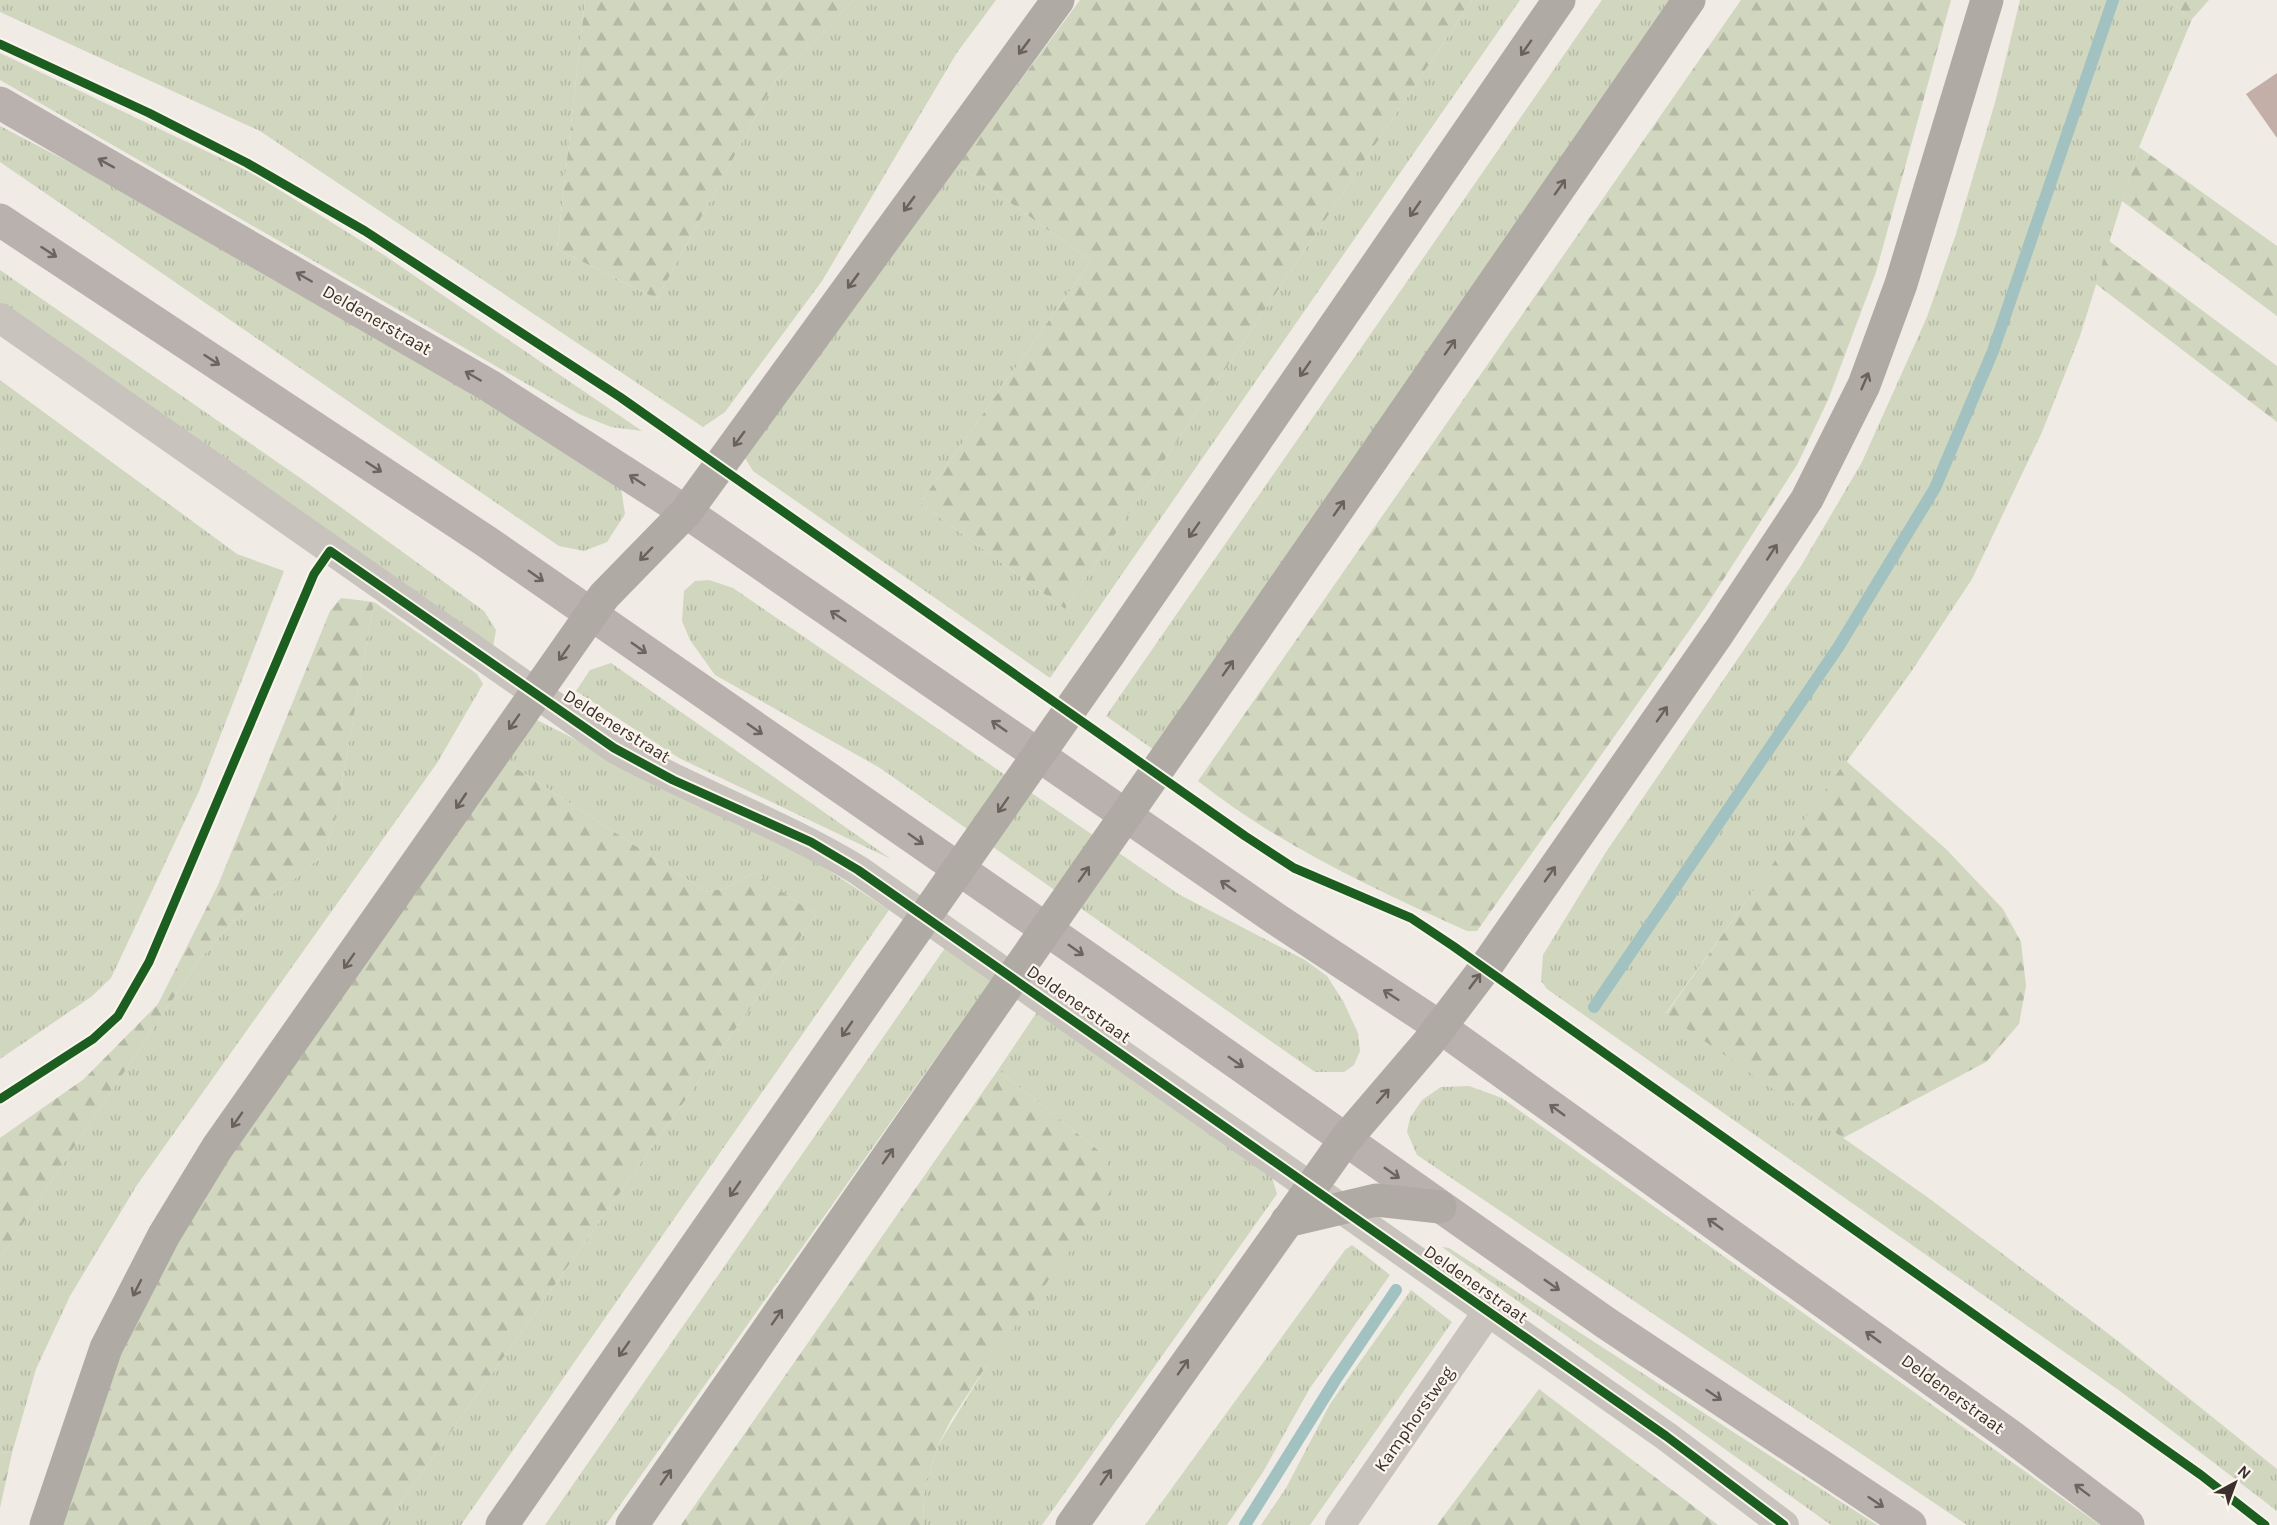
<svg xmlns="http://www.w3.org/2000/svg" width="2277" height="1525" font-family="Karla,sans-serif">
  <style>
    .grass { fill: url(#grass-tufts) }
    .forest { fill: url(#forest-firs) }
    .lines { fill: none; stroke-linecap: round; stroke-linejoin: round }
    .stream { stroke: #a1c2c1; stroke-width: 12 }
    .building { fill: #c3afa7 }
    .street { stroke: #c9c3be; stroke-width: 30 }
    .primary { stroke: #b8b1ad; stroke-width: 33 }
    .highway { stroke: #afaaa4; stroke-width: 33 }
    .highway-bridge { stroke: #afaaa4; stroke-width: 33 }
    .cycleway-casing { stroke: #fbf5ee; stroke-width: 13 }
    .cycleway { stroke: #1b5e20; stroke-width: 9 }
    .oneway { stroke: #69615b }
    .oneway2 { stroke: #6d645f }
    .labels { text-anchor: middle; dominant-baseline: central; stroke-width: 4.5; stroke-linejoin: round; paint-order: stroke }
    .street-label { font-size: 18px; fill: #3b302b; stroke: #fbf5ee }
  </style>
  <defs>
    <pattern id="grass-tufts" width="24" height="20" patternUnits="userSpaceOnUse" patternTransform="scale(1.5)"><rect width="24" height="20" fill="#d1d6bf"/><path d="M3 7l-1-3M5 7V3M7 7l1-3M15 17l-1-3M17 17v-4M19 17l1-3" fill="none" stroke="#b4b8a4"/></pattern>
    <pattern id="forest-firs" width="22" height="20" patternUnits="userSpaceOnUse" patternTransform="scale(1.5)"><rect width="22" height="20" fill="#d1d6bf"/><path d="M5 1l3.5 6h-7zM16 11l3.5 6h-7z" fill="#b4b8a4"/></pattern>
  </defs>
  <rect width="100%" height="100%" fill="#f0ebe5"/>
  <!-- grass -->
  <g class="grass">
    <path d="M0,0H585L557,249L657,299L775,81L854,0H996L956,54L822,281L725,412L703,427L260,131L0,12Z"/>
    <path d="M1472,0H1520L1050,678L753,471L745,458L958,165L1091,261L920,503L1065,609Z"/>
    <path d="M1602,0H1670L1154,750L1106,716Z"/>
    <path d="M2020,0H2168L2192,19L2139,147L2080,336L2042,432L1972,579L1911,672L1666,1013L1930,1199L2114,1338L2277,1469V1511L2120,1391L1547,989L1541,981L1543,955L1606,852L1801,566L1862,462L1927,317L1956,234L1996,99Z"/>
    <path d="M0,53L252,173L384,255L642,431L611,427L579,414L0,80Z"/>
    <path d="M0,126L180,220L448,371L621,488L625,514L607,542L584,551L559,546L0,162Z"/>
    <path d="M0,270L306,482L484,611L496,630L493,647L0,307Z"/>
    <path d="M0,380L237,554L284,571L199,791L111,978L91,997L0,1059Z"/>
    <path d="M709,580L733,588L1180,895L1305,960L1327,976L1343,1001L1358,1033L1360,1051L1354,1065L1344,1072H1315L880,768L715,675L690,640L682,621L684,591L695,581Z"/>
    <path d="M374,602L477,674L483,684L437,763L137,1185L70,1296L36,1369L12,1453L0,1452V1258L199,960L235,920L294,879L324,854L335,822Z"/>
    <path d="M611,663L891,859L679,758L576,691L590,670Z"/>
    <path d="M531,717L810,858L889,910L461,1525H385L816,915L755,873L724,889L705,891L502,759Z"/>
    <path d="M945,948L991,980L606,1525H545Z"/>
    <path d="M1037,1012L1272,1177L1277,1194L1042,1525H923L924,1494L937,1447L987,1365L1103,1154L998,1070Z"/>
    <path d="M1469,1086L1502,1098L2100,1525H1967L1417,1155L1407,1132L1410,1118L1422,1100L1441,1087Z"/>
    <path d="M1352,1245L1390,1275L1310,1388L1263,1472L1227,1525H1145L1345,1250Z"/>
    <path d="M1442,1247L1449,1248L1877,1525H1831Z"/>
    <path d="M1411,1290L1452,1322L1310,1525H1261L1286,1488L1330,1404Z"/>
  </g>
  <!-- forest -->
  <g class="forest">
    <path d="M585,0H854L775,81L657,299L557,249Z"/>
    <path d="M1080,0H1472L1065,609L920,503L1091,261L958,165Z"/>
    <path d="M1741,0H1951L1876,272L1828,400L1797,465L1705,608L1477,931H1467C1373,888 1280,846 1198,781Z"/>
    <path d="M2168,0H2209L2192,19Z"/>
    <path d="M2139,147L2277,246V316L2122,201Z"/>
    <path d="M2109,241L2277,366V422L2096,284Z"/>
    <path d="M341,598L374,602L335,822L324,854L294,879L235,920L199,960L0,1258V1138L84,1079L158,1004L218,885L330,611Z"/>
    <path d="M502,759L705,891L724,889L755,873L816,915L385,1525H56L149,1269Z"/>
    <path d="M1846,761L1946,849L2003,909L2021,942L2026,986L2019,1024L1986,1062L1843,1138L1666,1014Z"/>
    <path d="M998,1070L1103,1154L1112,1173L1111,1194L987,1365L951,1420L937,1447L924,1494L923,1525H681Z"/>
    <path d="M1539,1389L1718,1525H1437Z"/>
    <path d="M0,1452L12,1453L0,1508Z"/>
  </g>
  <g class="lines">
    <!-- stream -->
    <g class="stream">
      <path d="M1594,1007L1839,646L1935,488L1993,351L2113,0"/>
      <path d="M1245,1525L1336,1379L1396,1290"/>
    </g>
  </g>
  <!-- building -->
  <path class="building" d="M2277,73V138L2246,94Z"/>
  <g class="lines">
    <!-- street -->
    <g class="street">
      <path d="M0,318L614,748C694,792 780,823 858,870L1666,1436L1784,1525"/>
      <path d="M1340,1525L1487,1313"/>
    </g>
    <!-- primary -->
    <g class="primary">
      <path d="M0,103L490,386L686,512L1276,919L1440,1027L2012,1437L2128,1525"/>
      <path d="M0,220L487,542L1115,977L1606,1323L1910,1525"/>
    </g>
    <!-- highway -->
    <g class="highway">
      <path d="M1109,654L1559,0"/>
      <path d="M1195,716L1689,0"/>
      <path d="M1287,1221L1376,1200L1440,1207"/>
      <path d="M46,1525L106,1348L164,1235L217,1148L604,596L686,512L1058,0"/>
      <path d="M502,1525L880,981"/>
      <path d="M632,1525L967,1043"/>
      <path d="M1072,1525L1345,1140L1428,1043L1485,968L1719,632L1807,499L1864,385L1901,284L1987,0"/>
    </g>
    <!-- highway-bridge -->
    <g class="highway-bridge">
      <path d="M880,981L1109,654"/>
      <path d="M967,1043L1195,716"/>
    </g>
    <!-- cycleway casing -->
    <g class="cycleway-casing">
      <g id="cycleway">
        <path d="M0,44L149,113L247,163L365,231L620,397L1245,836L1294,868L1411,918L1453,946L2201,1475L2265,1525"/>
        <path d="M0,1099L93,1039L118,1016L149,962L314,574L330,551L614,748L673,780L811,842L858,870L1666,1436L1784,1525"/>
      </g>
    </g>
    <!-- cycleway -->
    <use href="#cycleway" class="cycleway"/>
  </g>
  <!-- one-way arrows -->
  <defs><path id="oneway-shaft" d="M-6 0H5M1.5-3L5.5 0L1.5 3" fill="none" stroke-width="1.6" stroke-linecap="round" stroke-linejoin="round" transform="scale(1.5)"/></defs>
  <g class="oneway">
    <use href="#oneway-shaft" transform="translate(1024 47) rotate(126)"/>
    <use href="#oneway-shaft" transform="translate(1526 48) rotate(125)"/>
    <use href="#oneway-shaft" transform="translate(1560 187) rotate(-55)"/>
    <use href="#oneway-shaft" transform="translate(909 204) rotate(126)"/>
    <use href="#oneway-shaft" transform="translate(1415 209) rotate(125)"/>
    <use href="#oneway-shaft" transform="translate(853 281) rotate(126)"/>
    <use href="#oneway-shaft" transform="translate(1450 347) rotate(-55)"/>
    <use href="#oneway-shaft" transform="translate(1305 369) rotate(125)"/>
    <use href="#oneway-shaft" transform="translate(1865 381) rotate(-67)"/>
    <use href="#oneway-shaft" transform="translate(739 439) rotate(126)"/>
    <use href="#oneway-shaft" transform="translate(1339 508) rotate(-55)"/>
    <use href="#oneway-shaft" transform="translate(1194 530) rotate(125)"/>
    <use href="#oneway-shaft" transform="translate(1772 552) rotate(-57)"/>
    <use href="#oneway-shaft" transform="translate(646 554) rotate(134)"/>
    <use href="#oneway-shaft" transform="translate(564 653) rotate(125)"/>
    <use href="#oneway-shaft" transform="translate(1228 668) rotate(-55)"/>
    <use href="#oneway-shaft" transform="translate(1662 714) rotate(-55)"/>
    <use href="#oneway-shaft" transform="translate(514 722) rotate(125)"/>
    <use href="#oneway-shaft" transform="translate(461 801) rotate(124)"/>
    <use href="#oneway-shaft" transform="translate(1003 805) rotate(125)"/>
    <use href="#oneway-shaft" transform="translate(1084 874) rotate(-55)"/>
    <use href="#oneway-shaft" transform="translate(1550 874) rotate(-55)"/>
    <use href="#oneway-shaft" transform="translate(349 961) rotate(125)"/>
    <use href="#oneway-shaft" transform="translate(1475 981) rotate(-53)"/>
    <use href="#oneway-shaft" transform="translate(847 1029) rotate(125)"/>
    <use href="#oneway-shaft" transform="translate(1383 1096) rotate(-49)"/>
    <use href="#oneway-shaft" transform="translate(237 1120) rotate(125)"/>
    <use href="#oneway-shaft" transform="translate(888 1156) rotate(-55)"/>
    <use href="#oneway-shaft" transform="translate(735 1189) rotate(125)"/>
    <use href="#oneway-shaft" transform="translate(137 1288) rotate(117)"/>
    <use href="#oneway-shaft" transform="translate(777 1317) rotate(-55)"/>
    <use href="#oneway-shaft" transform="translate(624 1349) rotate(125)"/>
    <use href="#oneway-shaft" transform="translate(1183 1367) rotate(-55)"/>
    <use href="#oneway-shaft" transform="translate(666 1477) rotate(-55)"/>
    <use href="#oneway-shaft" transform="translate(1106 1477) rotate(-55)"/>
  </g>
  <g class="oneway2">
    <use href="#oneway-shaft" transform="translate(106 163) rotate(-151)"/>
    <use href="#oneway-shaft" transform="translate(49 252) rotate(33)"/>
    <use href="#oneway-shaft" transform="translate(304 277) rotate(-150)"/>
    <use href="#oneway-shaft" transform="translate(212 360) rotate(33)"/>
    <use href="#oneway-shaft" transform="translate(473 376) rotate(-150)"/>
    <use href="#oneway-shaft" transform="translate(374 467) rotate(33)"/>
    <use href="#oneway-shaft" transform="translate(637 480) rotate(-147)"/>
    <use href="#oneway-shaft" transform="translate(536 576) rotate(35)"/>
    <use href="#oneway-shaft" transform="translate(838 616) rotate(-146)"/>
    <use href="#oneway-shaft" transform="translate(639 648) rotate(35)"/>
    <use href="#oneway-shaft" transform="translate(999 726) rotate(-145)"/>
    <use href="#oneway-shaft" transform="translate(755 729) rotate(35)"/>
    <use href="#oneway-shaft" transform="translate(916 839) rotate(35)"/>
    <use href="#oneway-shaft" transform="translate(1228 886) rotate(-145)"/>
    <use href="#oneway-shaft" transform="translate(1076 950) rotate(35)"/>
    <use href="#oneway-shaft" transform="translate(1391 995) rotate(-147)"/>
    <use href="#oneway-shaft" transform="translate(1236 1062) rotate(35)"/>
    <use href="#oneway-shaft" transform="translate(1557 1110) rotate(-144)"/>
    <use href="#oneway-shaft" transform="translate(1392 1173) rotate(35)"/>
    <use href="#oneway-shaft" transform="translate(1715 1224) rotate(-144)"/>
    <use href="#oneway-shaft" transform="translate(1552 1285) rotate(35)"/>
    <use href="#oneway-shaft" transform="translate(1873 1337) rotate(-144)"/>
    <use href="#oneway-shaft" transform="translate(1714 1395) rotate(34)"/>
    <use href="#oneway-shaft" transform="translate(2082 1490) rotate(-143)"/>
    <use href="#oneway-shaft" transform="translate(1876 1502) rotate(34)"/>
  </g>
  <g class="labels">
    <!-- street labels -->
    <g class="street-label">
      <text transform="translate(377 320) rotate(30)">Deldenerstraat</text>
      <text transform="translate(617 726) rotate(32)">Deldenerstraat</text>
      <text transform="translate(1079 1004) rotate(35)">Deldenerstraat</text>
      <text transform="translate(1476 1284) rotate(35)">Deldenerstraat</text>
      <text transform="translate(1953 1394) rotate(36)">Deldenerstraat</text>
      <text transform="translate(1414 1419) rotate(-55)">Kamphorstweg</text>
    </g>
  </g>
  <!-- north arrow -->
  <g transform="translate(2235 1483) rotate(41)" stroke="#fbf5ee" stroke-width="4.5" paint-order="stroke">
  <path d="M0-4.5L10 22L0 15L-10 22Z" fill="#3b302b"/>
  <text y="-9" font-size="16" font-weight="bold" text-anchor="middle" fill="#3b302b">N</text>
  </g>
</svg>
